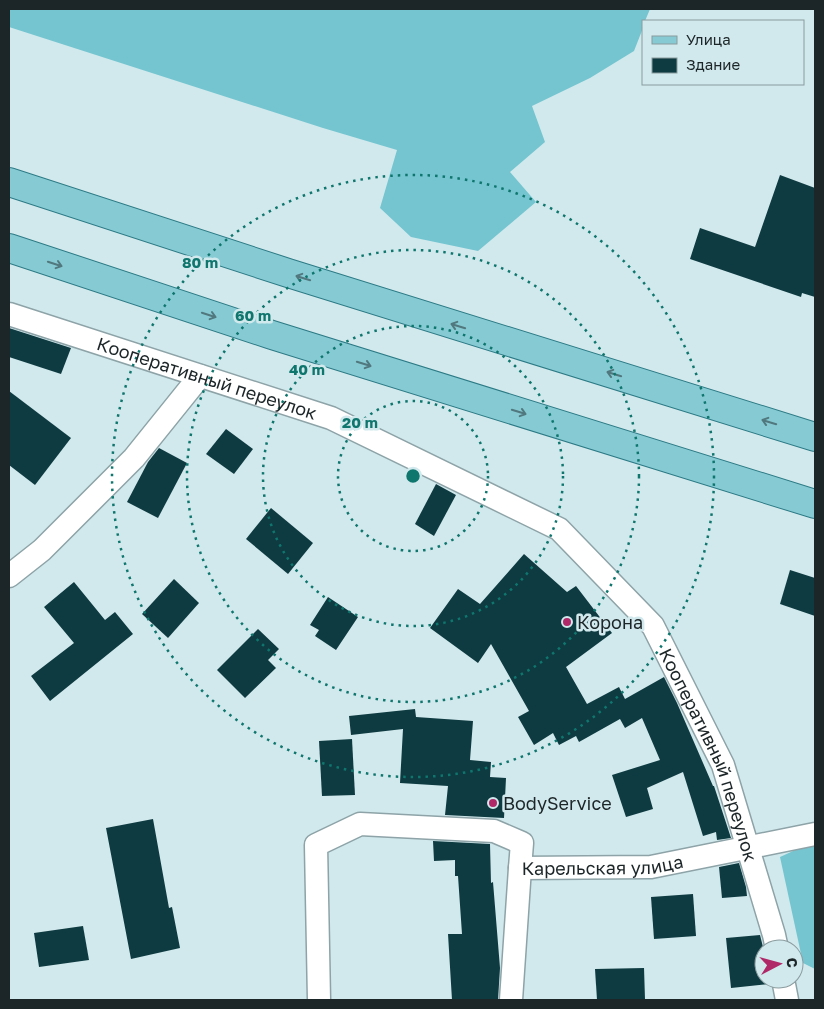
<svg xmlns="http://www.w3.org/2000/svg" width="824" height="1009" font-family="'Golos Text',sans-serif">
  <style>
    .forest { fill: #74c5d0 }
    .building { fill: #0e3b41 }
    .lines { fill: none; stroke-linecap: round; stroke-linejoin: round }
    .minor-casing { stroke: #8da3a7; stroke-width: 25 }
    .primary-casing { stroke: #2c7a85; stroke-width: 30 }
    .minor { stroke: #fff; stroke-width: 22 }
    .primary { stroke: #86cbd4; stroke-width: 28 }
    .oneway { stroke: #51787e }
    .ring { fill: none; stroke: #0f766e; stroke-width: 2.5; stroke-dasharray: 2.5 5 }
    .poi-dot { fill: #b12869; stroke: #d1e9ed; stroke-width: 2 }
    .labels { text-anchor: middle; dominant-baseline: central; stroke-width: 5; stroke-linejoin: round; paint-order: stroke }
    .street-label { font-size: 18px; fill: #1c2527; stroke: #d1e9ed }
    .poi-label { font-size: 18px; fill: #1c2527; stroke: #d1e9ed; text-anchor: start }
    .centre { fill: #0f766e; stroke: #d1e9ed; stroke-width: 2.5 }
    .ring-label { font-size: 15px; text-anchor: middle; font-weight: bold; fill: #0f766e; stroke: #d1e9ed; stroke-width: 5; stroke-linejoin: round; paint-order: stroke }
  </style>
  <rect width="100%" height="100%" fill="#d1e9ed"/>
  <!-- forest -->
  <g class="forest">
    <path d="M9,9H650L645,21H643V28L634,51L590,78L532,106L545,142L510,172L536,202L478,251L411,237L380,208L397,150L323,128L9,27Z"/>
    <path d="M804,846L815,847V969L803,963L780,857Z"/>
  </g>
  <!-- building -->
  <g class="building">
    <path d="M780,175L815,188V297L802,293L801,297L690,259L700,228L755,247Z"/>
    <path d="M9,328L71,348L61,374L9,357Z"/>
    <path d="M9,391L71,438L35,485L9,465Z"/>
    <path d="M226,429L253,449L234,474L206,454Z"/>
    <path d="M159,448L187,463L158,518L127,502L148,462Z"/>
    <path d="M436,484L456,495L434,536L415,524Z"/>
    <path d="M271,508L313,543L288,574L246,539Z"/>
    <path d="M524,554L567,592L576,586L612,633L566,667L587,704L619,687L625,699L664,677L677,703L713,786H714L731,838L717,840L716,832L703,836L683,772L647,788L653,809L626,817L612,775L660,760L642,718L625,728L620,719L579,742L576,736L559,745L553,733L534,745L518,717L529,711L491,644L478,663L430,628L458,589L480,604Z"/>
    <path d="M790,570L815,578V616L780,604Z"/>
    <path d="M174,579L199,603L168,638L142,614Z"/>
    <path d="M74,582L105,620L115,612L133,634L50,701L31,676L74,643L44,607Z"/>
    <path d="M328,597L358,617L336,650L315,636L319,630L310,625Z"/>
    <path d="M258,629L279,649L268,660L276,668L245,698L217,670Z"/>
    <path d="M415,709L416,717L473,721L470,760L491,762L490,777L506,778L504,818L445,815L448,786L400,783L403,729L351,735L349,716Z"/>
    <path d="M352,739L355,795L322,796L319,741Z"/>
    <path d="M153,819L169,908L172,907L180,948L131,959L106,828Z"/>
    <path d="M433,841L490,844L491,883L493,882L500,968L498,1000H452L448,934H462L458,876H455V860L434,861Z"/>
    <path d="M739,863L746,887L747,896L722,898L719,867Z"/>
    <path d="M693,894L696,936L654,939L651,897Z"/>
    <path d="M83,926L89,960L39,967L34,933Z"/>
    <path d="M760,935L764,951V979H768L769,984L731,988L726,938Z"/>
    <path d="M644,968L645,1000H597L595,969Z"/>
  </g>
  <g class="lines">
    <!-- minor casing -->
    <g class="minor-casing">
      <g id="minor">
        <path id="s1" d="M9,314L331,418L559,529L653,626L723,765L774,935L777,949"/>
        <path d="M9,576L42,550L134,458L200,376"/>
        <path d="M783,979L787,1000"/>
        <path id="s2" d="M319,1000L316,845L360,824L494,831L522,843L520,868L651,867L815,834"/>
        <path d="M511,1000L520,868"/>
      </g>
    </g>
    <!-- primary casing -->
    <g class="primary-casing">
      <g id="primary">
        <path d="M9,182L288,273L815,437"/>
        <path d="M9,248L272,335L815,504"/>
      </g>
    </g>
    <!-- minor -->
    <use href="#minor" class="minor"/>
    <!-- primary -->
    <use href="#primary" class="primary"/>
  </g>
  <!-- one-way arrows -->
  <defs><path id="oneway-shaft" d="M-6 0H5M1.5-3L5.5 0L1.5 3" fill="none" stroke-width="1.6" stroke-linecap="round" stroke-linejoin="round" transform="scale(1.25)"/></defs>
  <g class="oneway">
    <use href="#oneway-shaft" transform="translate(55 264) rotate(18)"/>
    <use href="#oneway-shaft" transform="translate(303 278) rotate(-163)"/>
    <use href="#oneway-shaft" transform="translate(209 315) rotate(18)"/>
    <use href="#oneway-shaft" transform="translate(458 326) rotate(-163)"/>
    <use href="#oneway-shaft" transform="translate(364 364) rotate(17)"/>
    <use href="#oneway-shaft" transform="translate(614 374) rotate(-163)"/>
    <use href="#oneway-shaft" transform="translate(519 412) rotate(17)"/>
    <use href="#oneway-shaft" transform="translate(769 422) rotate(-163)"/>
  </g>
  <!-- distance rings -->
  <g class="ring">
    <circle cx="413" cy="476" r="75"/>
    <circle cx="413" cy="476" r="150"/>
    <circle cx="413" cy="476" r="226"/>
    <circle cx="413" cy="476" r="301"/>
  </g>
  <!-- markers -->
  <g class="poi-dot">
    <circle cx="567" cy="622" r="5"/>
    <circle cx="493" cy="803" r="5"/>
  </g>
  <g class="labels">
    <!-- street labels -->
    <g class="street-label">
      <text stroke="none"><textPath href="#s1" startOffset="208">Кооперативный переулок</textPath></text>
      <text stroke="none"><textPath href="#s1" startOffset="868">Кооперативный переулок</textPath></text>
      <text stroke="none"><textPath href="#s2" startOffset="476">Карельская улица</textPath></text>
    </g>
    <!-- poi labels -->
    <g class="poi-label">
      <text x="577" y="622">Корона</text>
      <text x="503" y="803">BodyService</text>
    </g>
  </g>
  <circle cx="413" cy="476" r="8" class="centre"/>
  <g class="ring-label">
    <text x="200" y="268">80 m</text>
    <text x="253" y="321">60 m</text>
    <text x="307" y="375">40 m</text>
    <text x="360" y="428">20 m</text>
  </g>
  <!-- border -->
  <rect width="824" height="1009" fill="none" stroke="#1c2527" stroke-width="20"/>
  <!-- legend -->
  <rect x="642" y="20" width="162" height="65" fill="#d1e9ed" stroke="#899b9e"/>
  <rect x="652" y="36" width="25" height="8" fill="#86cbd4" stroke="#899b9e"/>
  <text x="686" y="45" font-size="15" fill="#1c2527">Улица</text>
  <rect x="652" y="58" width="25" height="15" fill="#0e3b41" stroke="#899b9e"/>
  <text x="686" y="70" font-size="15" fill="#1c2527">Здание</text>
  <!-- north arrow -->
  <g transform="translate(779 964) rotate(84)"><circle r="24" fill="#d1e9ed" stroke="#899b9e"/>
  <path d="M0-4L9 19L0 12L-9 19Z" fill="#b12869"/>
  <text y="-8" font-size="14" font-weight="bold" text-anchor="middle" fill="#1c2527">С</text>
  </g>
</svg>
